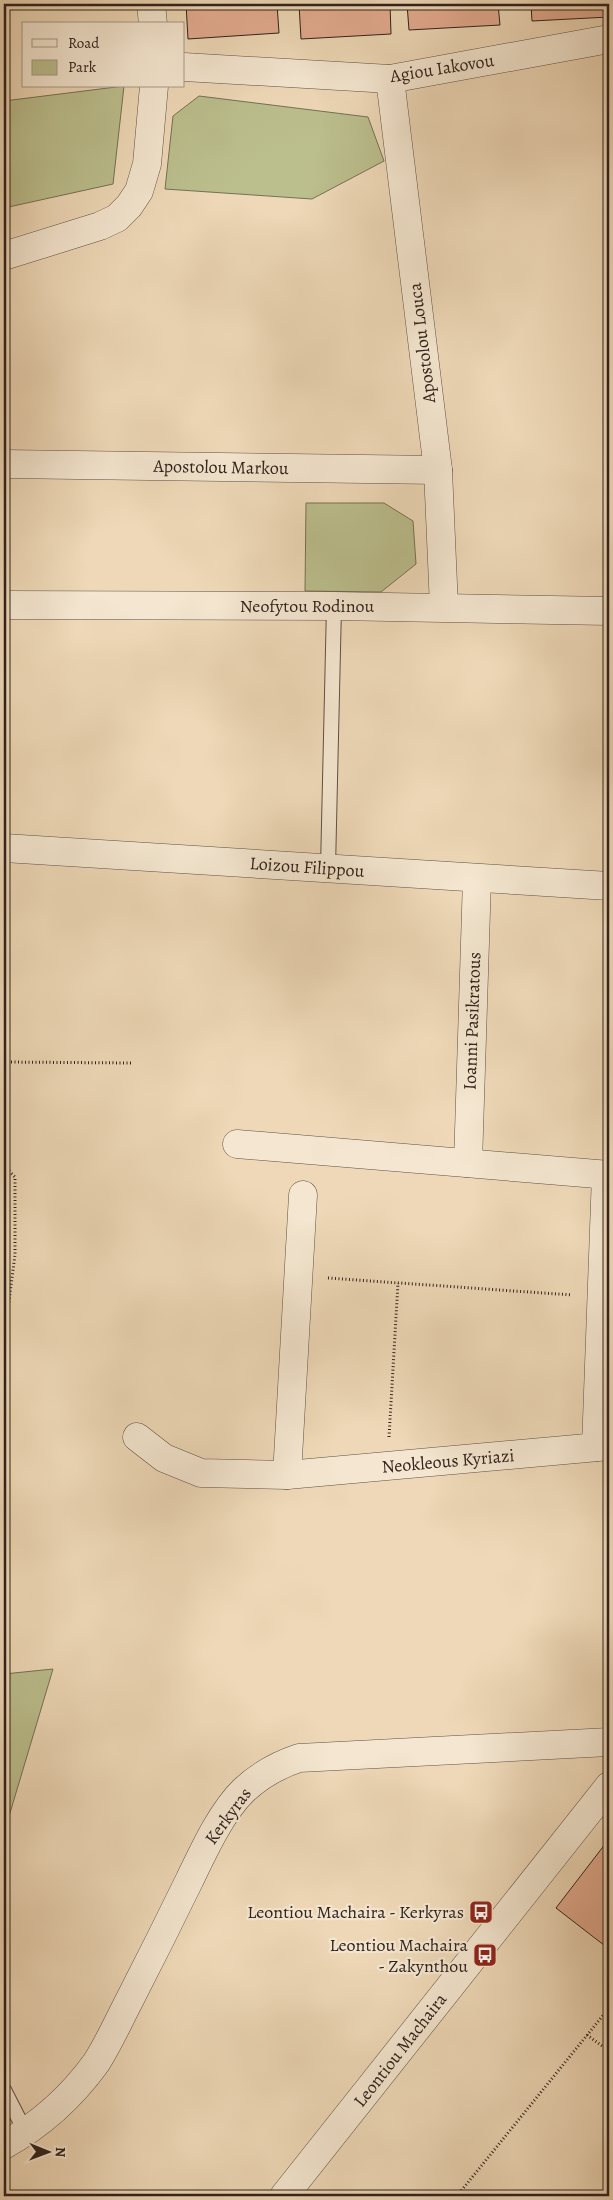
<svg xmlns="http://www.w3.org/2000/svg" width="613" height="2200" font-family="Alegreya,serif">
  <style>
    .green { fill: #bbbe8d; stroke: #767055 }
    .building { fill: #e3ab90; stroke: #30221d }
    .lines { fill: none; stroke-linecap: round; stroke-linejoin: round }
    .service-casing { stroke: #605044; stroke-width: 16 }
    .minor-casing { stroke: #605044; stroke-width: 29 }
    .path { stroke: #30221d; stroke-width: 3; stroke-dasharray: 1 2.5; stroke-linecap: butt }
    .service { stroke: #f4e6d0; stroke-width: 14 }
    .minor { stroke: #f4e6d0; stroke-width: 28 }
    .labels { text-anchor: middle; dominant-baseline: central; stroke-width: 4.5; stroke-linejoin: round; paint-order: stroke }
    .street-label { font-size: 18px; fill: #30221d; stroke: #f4e6d0 }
    .poi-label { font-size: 18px; fill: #30221d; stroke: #f4e6d0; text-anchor: end }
  </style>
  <rect width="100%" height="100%" fill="#eed8b7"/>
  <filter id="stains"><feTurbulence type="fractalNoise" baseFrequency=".004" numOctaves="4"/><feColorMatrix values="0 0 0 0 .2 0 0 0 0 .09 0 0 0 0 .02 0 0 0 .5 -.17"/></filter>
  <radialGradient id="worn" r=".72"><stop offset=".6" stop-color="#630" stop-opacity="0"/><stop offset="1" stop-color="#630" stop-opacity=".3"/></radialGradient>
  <!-- green -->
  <g class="green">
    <path d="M124,86L113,184L4,208V101Z"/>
    <path d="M199,96L368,117L384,161L312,199L165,189L173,116Z"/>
    <path d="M306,503H384L413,521L416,564L381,592L305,591Z"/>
    <path d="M53,1669L4,1833V1674Z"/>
  </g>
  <!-- building -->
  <g class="building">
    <path d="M186,4H277L279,33L188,39Z"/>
    <path d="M299,4H390L391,34L301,39Z"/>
    <path d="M407,4H498L500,25L409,30Z"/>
    <path d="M531,4H609V17L532,21Z"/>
    <path d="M609,1839V1949L556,1908Z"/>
  </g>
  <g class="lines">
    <!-- service casing -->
    <g class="service-casing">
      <g id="service">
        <path d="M328,868L334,606"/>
        <path d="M4,2090L26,2133"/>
      </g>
    </g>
    <!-- minor casing -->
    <g class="minor-casing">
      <g id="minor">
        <path d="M151,4L153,24"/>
        <path d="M184,67L390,79L609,39"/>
        <path d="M390,79L438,470L444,607"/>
        <path d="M4,256L100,226L117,218L129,206L139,191L147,164L154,86"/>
        <path d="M4,464L438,470"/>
        <path d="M4,605L334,606L609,611"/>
        <path d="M4,848L609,886"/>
        <path d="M237,1144L609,1175"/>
        <path d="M468,1163L477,879"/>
        <path d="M137,1437L164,1458L201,1473L287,1475L609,1446"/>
        <path d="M596,1447L606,1175"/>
        <path d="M287,1475L303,1195"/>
        <path d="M4,2145C40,2125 72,2096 96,2063C109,2043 119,2020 130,1999C150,1960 170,1920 189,1881C203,1852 221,1812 244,1790C260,1775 278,1765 299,1758L609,1742"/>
        <path d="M284,2196L609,1786"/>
      </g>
    </g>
    <!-- path -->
    <g class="path">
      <path d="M4,1062L132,1063"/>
      <path d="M4,1166L15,1177V1255L4,1339"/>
      <path d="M328,1278L572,1295"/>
      <path d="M389,1437L398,1283"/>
      <path d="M587,2035L609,2051"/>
      <path d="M457,2196L609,2008"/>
    </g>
    <!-- service -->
    <use href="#service" class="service"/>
    <!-- minor -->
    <use href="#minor" class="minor"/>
  </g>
  <!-- icons -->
  <defs>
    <g id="bus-square" transform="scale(1.25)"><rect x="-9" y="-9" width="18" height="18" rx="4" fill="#8f2418" stroke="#f4e6d0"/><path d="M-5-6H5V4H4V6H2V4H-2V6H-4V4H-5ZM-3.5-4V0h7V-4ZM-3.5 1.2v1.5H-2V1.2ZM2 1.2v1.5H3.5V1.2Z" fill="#fff"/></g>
  </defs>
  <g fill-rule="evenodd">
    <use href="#bus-square" x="481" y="1912"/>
    <use href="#bus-square" x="485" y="1955"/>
  </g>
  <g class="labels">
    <!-- street labels -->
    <g class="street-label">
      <text transform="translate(442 68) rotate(-9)">Agiou Iakovou</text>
      <text transform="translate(422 343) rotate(-97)">Apostolou Louca</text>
      <text transform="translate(221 467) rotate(1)">Apostolou Markou</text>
      <text x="307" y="606">Neofytou Rodinou</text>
      <text transform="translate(307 867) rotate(4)">Loizou Filippou</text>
      <text transform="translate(472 1021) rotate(-88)">Ioanni Pasikratous</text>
      <text transform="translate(448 1461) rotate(-5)">Neokleous Kyriazi</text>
      <text transform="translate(228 1816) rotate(-54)">Kerkyras</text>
      <text transform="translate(400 2050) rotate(-52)">Leontiou Machaira</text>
    </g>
    <!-- poi labels -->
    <g class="poi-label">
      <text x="464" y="1912">Leontiou Machaira - Kerkyras</text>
      <text x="468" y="1945">Leontiou Machaira<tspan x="468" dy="21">- Zakynthou</tspan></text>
    </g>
  </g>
  <!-- margin -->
  <rect width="613" height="2200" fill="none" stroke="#eed8b7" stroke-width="20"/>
  <rect x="5" y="5" width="603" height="2190" fill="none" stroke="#30221d" stroke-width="2.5"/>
  <rect x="10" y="10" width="593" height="2180" fill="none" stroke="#30221d"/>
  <!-- legend -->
  <rect x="22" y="22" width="162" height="65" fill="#f4e6d0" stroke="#a69888"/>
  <rect x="32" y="39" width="25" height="8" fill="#f4e6d0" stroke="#a69888"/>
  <text x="68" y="48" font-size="15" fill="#30221d">Road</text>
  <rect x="32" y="60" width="25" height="15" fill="#bbbe8d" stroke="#a69888"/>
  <text x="68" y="72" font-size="15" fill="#30221d">Park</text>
  <!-- north arrow -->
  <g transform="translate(48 2152) rotate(91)" stroke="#f4e6d0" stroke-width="4" paint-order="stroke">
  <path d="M0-4L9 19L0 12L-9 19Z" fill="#30221d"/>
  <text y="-8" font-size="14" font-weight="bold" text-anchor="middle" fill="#30221d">N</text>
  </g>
  <rect width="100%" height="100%" filter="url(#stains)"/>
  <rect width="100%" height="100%" fill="url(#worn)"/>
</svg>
